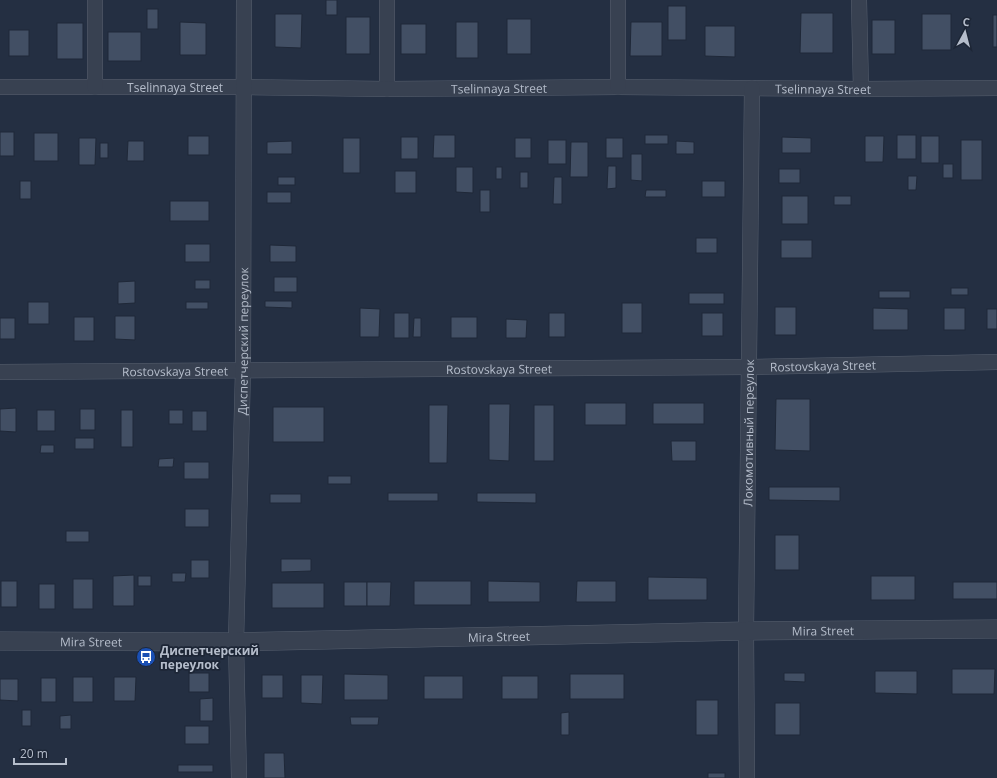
<svg xmlns="http://www.w3.org/2000/svg" width="997" height="778" font-family="'Open Sans',sans-serif">
  <style>
    .building { fill: #424f64; stroke: #1f2838 }
    .lines { fill: none; stroke-linecap: round; stroke-linejoin: round }
    .minor-casing { stroke: #565f6e; stroke-width: 16 }
    .tertiary-casing { stroke: #565f6e; stroke-width: 19 }
    .minor { stroke: #384151; stroke-width: 15 }
    .tertiary { stroke: #384151; stroke-width: 18 }
    .labels { text-anchor: middle; dominant-baseline: central; stroke-width: 3.5; stroke-linejoin: round; paint-order: stroke }
    .street-label { font-size: 12px; fill: #b5bdcb; stroke: #1d2636 }
    .poi-label { font-size: 12px; font-weight: bold; fill: #b5bdcb; stroke: #1d2636; text-anchor: start }
  </style>
  <rect width="100%" height="100%" fill="#242f42"/>
  <!-- building -->
  <g class="building">
    <rect x="326" y="0" width="11" height="15"/>
    <rect x="668" y="6" width="18" height="34"/>
    <rect x="147" y="9" width="11" height="20"/>
    <path d="M801,13H833V53H800Z"/>
    <path d="M275,14H302L301,48L275,47Z"/>
    <rect x="922" y="14" width="29" height="36"/>
    <rect x="993" y="15" width="4" height="32"/>
    <rect x="346" y="17" width="24" height="37"/>
    <rect x="507" y="19" width="24" height="35"/>
    <rect x="872" y="20" width="23" height="34"/>
    <path d="M180,22L206,23V55H180Z"/>
    <rect x="456" y="22" width="22" height="36"/>
    <path d="M631,22H662V56H630Z"/>
    <rect x="57" y="23" width="26" height="36"/>
    <rect x="401" y="24" width="25" height="30"/>
    <path d="M705,26H735V57L705,56Z"/>
    <rect x="9" y="30" width="20" height="26"/>
    <rect x="108" y="32" width="33" height="29"/>
    <rect x="0" y="132" width="14" height="24"/>
    <rect x="34" y="133" width="24" height="28"/>
    <path d="M434,135H455V158H433Z"/>
    <rect x="645" y="135" width="23" height="9"/>
    <rect x="897" y="135" width="19" height="24"/>
    <rect x="188" y="136" width="21" height="19"/>
    <path d="M865,136H884L883,162H865Z"/>
    <rect x="921" y="136" width="18" height="27"/>
    <rect x="401" y="137" width="17" height="22"/>
    <path d="M782,137L811,138V153H782Z"/>
    <path d="M79,138H96L95,165H79Z"/>
    <rect x="343" y="138" width="17" height="35"/>
    <rect x="515" y="138" width="16" height="20"/>
    <rect x="606" y="138" width="17" height="20"/>
    <rect x="548" y="140" width="18" height="24"/>
    <rect x="961" y="140" width="21" height="40"/>
    <path d="M128,141H144V161H127Z"/>
    <path d="M292,141V154H267V142Z"/>
    <path d="M676,141L694,142V154H676Z"/>
    <path d="M571,142H588V177H570Z"/>
    <rect x="100" y="143" width="8" height="15"/>
    <path d="M631,154H642V181L631,180Z"/>
    <rect x="943" y="164" width="10" height="14"/>
    <path d="M608,166H616V188L607,189Z"/>
    <path d="M456,167H473V193L456,192Z"/>
    <rect x="496" y="167" width="6" height="12"/>
    <rect x="779" y="169" width="21" height="14"/>
    <rect x="395" y="171" width="21" height="22"/>
    <rect x="520" y="172" width="8" height="16"/>
    <path d="M908,176H917L916,190H908Z"/>
    <rect x="278" y="177" width="17" height="8"/>
    <path d="M554,177H562V204H553Z"/>
    <rect x="20" y="181" width="11" height="18"/>
    <rect x="702" y="181" width="23" height="16"/>
    <rect x="480" y="190" width="10" height="22"/>
    <path d="M646,190H666V197H645Z"/>
    <rect x="267" y="192" width="24" height="11"/>
    <rect x="782" y="196" width="26" height="28"/>
    <rect x="834" y="196" width="17" height="9"/>
    <rect x="170" y="201" width="39" height="20"/>
    <rect x="696" y="238" width="21" height="15"/>
    <rect x="781" y="240" width="31" height="18"/>
    <rect x="185" y="244" width="25" height="18"/>
    <path d="M270,245L296,246V262H270Z"/>
    <rect x="274" y="277" width="23" height="15"/>
    <rect x="195" y="280" width="15" height="9"/>
    <path d="M135,281V303L118,304V282Z"/>
    <rect x="951" y="288" width="17" height="7"/>
    <rect x="879" y="291" width="31" height="7"/>
    <rect x="689" y="293" width="35" height="11"/>
    <path d="M265,301H292V308L265,307Z"/>
    <rect x="28" y="302" width="21" height="22"/>
    <rect x="186" y="302" width="22" height="7"/>
    <rect x="622" y="303" width="20" height="30"/>
    <rect x="775" y="307" width="21" height="28"/>
    <path d="M360,308L380,309L379,337H360Z"/>
    <path d="M873,308L908,309V330H873Z"/>
    <rect x="944" y="308" width="21" height="22"/>
    <rect x="987" y="309" width="10" height="20"/>
    <rect x="394" y="313" width="15" height="25"/>
    <rect x="549" y="313" width="16" height="24"/>
    <rect x="702" y="313" width="21" height="23"/>
    <path d="M115,316H135V340L115,339Z"/>
    <rect x="74" y="317" width="20" height="24"/>
    <rect x="451" y="317" width="26" height="21"/>
    <rect x="0" y="318" width="15" height="21"/>
    <path d="M414,318H421V337H413Z"/>
    <path d="M506,319L527,320L526,338H506Z"/>
    <path d="M776,399H810V451L775,450Z"/>
    <rect x="585" y="403" width="41" height="22"/>
    <rect x="653" y="403" width="51" height="21"/>
    <path d="M489,404H510L509,461L489,460Z"/>
    <path d="M429,405H448L447,463H429Z"/>
    <rect x="534" y="405" width="20" height="56"/>
    <rect x="273" y="407" width="51" height="35"/>
    <path d="M16,408V432L0,431V409Z"/>
    <rect x="80" y="409" width="15" height="21"/>
    <rect x="37" y="410" width="18" height="21"/>
    <rect x="121" y="410" width="12" height="37"/>
    <rect x="169" y="410" width="14" height="14"/>
    <rect x="192" y="411" width="15" height="20"/>
    <rect x="75" y="438" width="19" height="11"/>
    <path d="M671,441H696V461H672Z"/>
    <path d="M41,445H54V453H40Z"/>
    <path d="M174,458L173,467H158L159,459Z"/>
    <rect x="184" y="462" width="25" height="17"/>
    <rect x="328" y="476" width="23" height="8"/>
    <path d="M769,487H840V501L769,500Z"/>
    <rect x="388" y="493" width="50" height="8"/>
    <path d="M477,493H536V503L477,502Z"/>
    <rect x="270" y="494" width="31" height="9"/>
    <rect x="185" y="509" width="24" height="18"/>
    <rect x="66" y="531" width="23" height="11"/>
    <rect x="775" y="535" width="24" height="35"/>
    <path d="M281,559H311V571L281,572Z"/>
    <rect x="191" y="560" width="18" height="18"/>
    <path d="M172,573H186L185,582H172Z"/>
    <path d="M134,575V606H113V576Z"/>
    <rect x="138" y="576" width="13" height="10"/>
    <rect x="871" y="576" width="44" height="24"/>
    <path d="M648,577L707,578V600H648Z"/>
    <rect x="73" y="579" width="20" height="30"/>
    <rect x="1" y="581" width="16" height="26"/>
    <rect x="414" y="581" width="57" height="24"/>
    <path d="M488,581L540,582V602H488Z"/>
    <path d="M577,581H616V602H576Z"/>
    <rect x="344" y="582" width="23" height="24"/>
    <path d="M367,582H391L390,606H367Z"/>
    <rect x="953" y="582" width="44" height="17"/>
    <rect x="272" y="583" width="52" height="25"/>
    <rect x="39" y="584" width="16" height="25"/>
    <path d="M952,669H995L994,694H952Z"/>
    <path d="M875,671H917V694L875,693Z"/>
    <rect x="189" y="673" width="20" height="19"/>
    <path d="M784,673H805V682L784,681Z"/>
    <path d="M344,674L388,675V700H344Z"/>
    <rect x="570" y="674" width="54" height="25"/>
    <rect x="262" y="675" width="21" height="23"/>
    <path d="M301,675H323L322,704L301,703Z"/>
    <rect x="424" y="676" width="39" height="23"/>
    <rect x="502" y="676" width="36" height="23"/>
    <rect x="73" y="677" width="20" height="25"/>
    <path d="M114,677H136L135,701H114Z"/>
    <rect x="41" y="678" width="15" height="24"/>
    <path d="M0,679H18V701L0,700Z"/>
    <path d="M213,698V721H200V699Z"/>
    <rect x="696" y="700" width="22" height="35"/>
    <rect x="775" y="703" width="25" height="32"/>
    <rect x="22" y="710" width="9" height="16"/>
    <path d="M569,712V735H561V713Z"/>
    <path d="M71,715V729H60V716Z"/>
    <path d="M350,717H379L378,725H351Z"/>
    <rect x="185" y="726" width="24" height="18"/>
    <path d="M264,753H284L285,778H264Z"/>
    <rect x="178" y="765" width="35" height="7"/>
    <rect x="708" y="773" width="17" height="5"/>
  </g>
  <g class="lines">
    <!-- minor casing -->
    <g class="minor-casing">
      <g id="minor">
        <path d="M387,0V89"/>
        <path d="M859,0L861,89"/>
        <path id="s1" d="M0,87H244L387,89L618,87L861,89L997,88"/>
        <path d="M95,87V0"/>
        <path d="M618,87V0"/>
        <path id="s2" d="M0,372L749,367L997,362"/>
        <path id="s3" d="M239,778L236,642L243,370L244,0"/>
        <path id="s4" d="M747,778L746,631L752,88"/>
      </g>
    </g>
    <!-- tertiary casing -->
    <g class="tertiary-casing">
      <g id="tertiary">
        <path id="s5" d="M0,641L236,642L746,631L997,629"/>
      </g>
    </g>
    <!-- minor -->
    <use href="#minor" class="minor"/>
    <!-- tertiary -->
    <use href="#tertiary" class="tertiary"/>
  </g>
  <!-- icons -->
  <defs>
    <g id="bus-disc" transform="scale(1)"><circle r="9.5" fill="#1a4fb4" stroke="#1d2636"/><path d="M-5-6H5V4H4V6H2V4H-2V6H-4V4H-5ZM-3.5-4V0h7V-4ZM-3.5 1.2v1.5H-2V1.2ZM2 1.2v1.5H3.5V1.2Z" fill="#fff"/></g>
  </defs>
  <g fill-rule="evenodd">
    <use href="#bus-disc" x="146" y="657"/>
  </g>
  <g class="labels">
    <!-- street labels -->
    <g class="street-label">
      <text stroke="none"><textPath href="#s1" startOffset="175">Tselinnaya Street</textPath></text>
      <text stroke="none"><textPath href="#s1" startOffset="499">Tselinnaya Street</textPath></text>
      <text stroke="none"><textPath href="#s1" startOffset="823">Tselinnaya Street</textPath></text>
      <text stroke="none"><textPath href="#s3" startOffset="437">Диспетчерский переулок</textPath></text>
      <text stroke="none"><textPath href="#s2" startOffset="823">Rostovskaya Street</textPath></text>
      <text stroke="none"><textPath href="#s2" startOffset="499">Rostovskaya Street</textPath></text>
      <text stroke="none"><textPath href="#s2" startOffset="175">Rostovskaya Street</textPath></text>
      <text stroke="none"><textPath href="#s4" startOffset="345">Локомотивный переулок</textPath></text>
      <text stroke="none"><textPath href="#s5" startOffset="823">Mira Street</textPath></text>
      <text stroke="none"><textPath href="#s5" startOffset="499">Mira Street</textPath></text>
      <text stroke="none"><textPath href="#s5" startOffset="91">Mira Street</textPath></text>
    </g>
    <!-- poi labels -->
    <g class="poi-label">
      <text x="160" y="650">Диспетчерский<tspan x="160" dy="14">переулок</tspan></text>
    </g>
  </g>
  <!-- north arrow -->
  <g transform="translate(965 32) rotate(7)" stroke="#1d2636" stroke-width="3" paint-order="stroke">
  <path d="M0-3L7 15L0 10L-7 15Z" fill="#b5bdcb"/>
  <text y="-6" font-size="11" font-weight="bold" text-anchor="middle" fill="#b5bdcb">С</text>
  </g>
  <!-- scale -->
  <path d="M14 758v6h52v-6" fill="none" stroke="#b5bdcb" stroke-width="2"/>
  <text x="20" y="758" font-size="12" fill="#b5bdcb" stroke="#1d2636" stroke-width="3" paint-order="stroke">20 m</text>
</svg>
